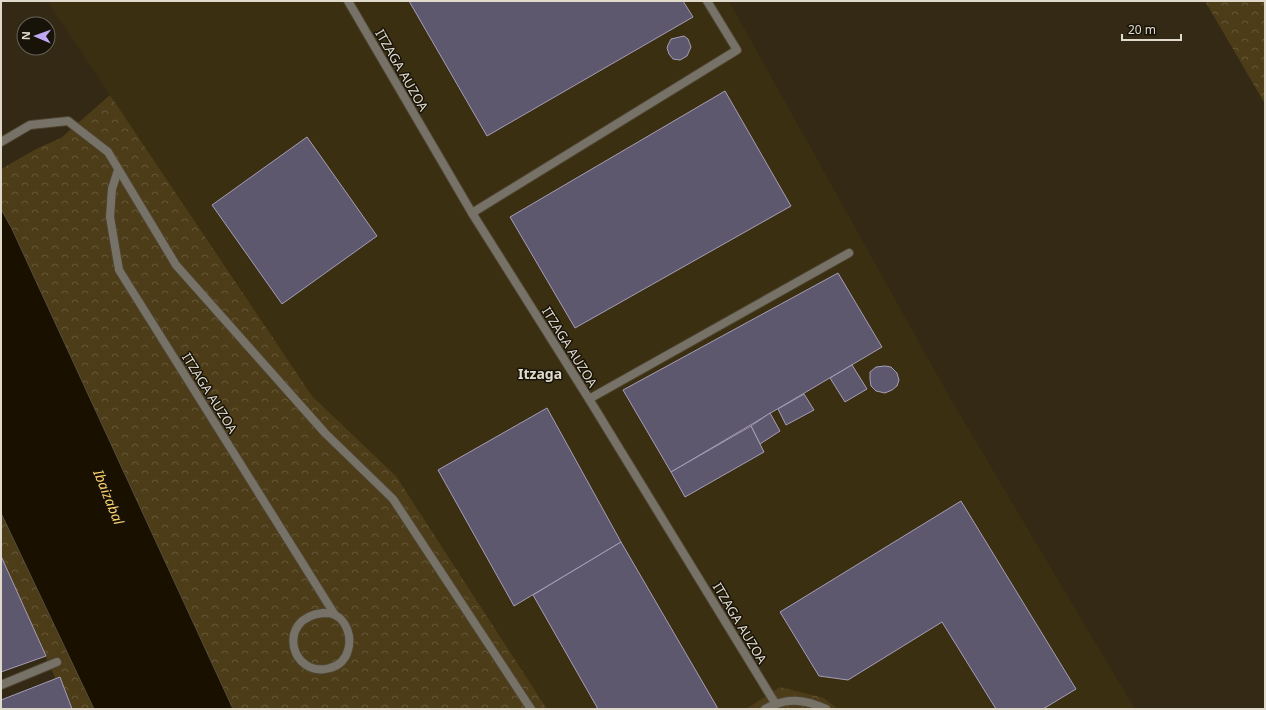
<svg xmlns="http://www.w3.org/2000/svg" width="1266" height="710" font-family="'Noto Sans',sans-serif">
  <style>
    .built { fill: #3b2f11 }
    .forest { fill: url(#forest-crowns) }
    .water { fill: #191000; stroke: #554d3e }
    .building { fill: #5e586f; stroke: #a59eb8 }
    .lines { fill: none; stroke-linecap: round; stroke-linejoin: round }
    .minor-casing { stroke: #4f4532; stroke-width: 10 }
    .minor { stroke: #777268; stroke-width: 8 }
    .labels { text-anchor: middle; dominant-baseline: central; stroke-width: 3; stroke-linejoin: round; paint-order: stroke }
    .street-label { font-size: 13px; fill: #e0dacd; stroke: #171309 }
    .neighbourhood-label { font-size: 14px; font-weight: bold; fill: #e0dacd; stroke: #171309 }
    .water-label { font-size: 14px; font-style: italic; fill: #fdd16d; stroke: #171309 }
  </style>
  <defs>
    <pattern id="forest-crowns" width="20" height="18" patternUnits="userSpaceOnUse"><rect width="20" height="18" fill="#4c3c17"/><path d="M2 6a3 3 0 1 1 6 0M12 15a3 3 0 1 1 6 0" fill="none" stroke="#665838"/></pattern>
  </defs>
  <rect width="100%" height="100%" fill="#332914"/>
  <!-- built -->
  <path class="built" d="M47,1H729L953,403L1135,709H838L824,698L780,687L746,709H547L396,476L312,396Z"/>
  <!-- forest -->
  <g class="forest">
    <path d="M1205,1H1265V104Z"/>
    <path d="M110,95L312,396L396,476L547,709H69L1,556V169L38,148L61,138Z"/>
    <path d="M780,687L824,698L838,709H746Z"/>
  </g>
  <!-- water -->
  <path class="water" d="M1,209L12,229L233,709H94L1,513Z"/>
  <!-- building -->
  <g class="building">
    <path d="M409,1H683L693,17L487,136Z"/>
    <path d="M684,36L688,39L691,47L687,56L680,60L673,59L669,54L667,48L668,45L671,39Z"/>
    <path d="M725,91L791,206L575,328L510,217Z"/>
    <path d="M307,137L377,236L282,304L212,205Z"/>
    <path d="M838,273L882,347L671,472L623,390Z"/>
    <path d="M852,365L867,389L845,402L830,378Z"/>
    <path d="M885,366L891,367L897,373L899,380L897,386L892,390L885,393L876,391L871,386L870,379V372L876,367Z"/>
    <path d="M804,394L814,410L786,425L778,409Z"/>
    <path d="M547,408L621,542L514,606L438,470Z"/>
    <path d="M770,413L780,431L760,444L751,426Z"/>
    <path d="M751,426L764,452L685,497L671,472Z"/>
    <path d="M961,501L1076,689L1043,709H996L942,622L848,680L819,676L780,612Z"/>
    <path d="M621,542L717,707V709H598L533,595Z"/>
    <path d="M1,556L46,656L1,672Z"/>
    <path d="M60,677L72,709H1V700Z"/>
  </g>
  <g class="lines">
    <!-- minor casing -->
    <g class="minor-casing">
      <g id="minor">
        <path d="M348,1L472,213L589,399L775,703"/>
        <path d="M1,142L30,125L68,121L108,152L176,265L325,433L393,499L531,709"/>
        <path d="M118,170L112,189L110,217L119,270L335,615"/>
        <path d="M472,213L737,50L707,1"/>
        <path d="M589,399L849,253"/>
        <path d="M323,613C327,613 332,613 335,615C347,621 352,638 348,650C346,659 339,666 330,668C291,679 275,618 323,613Z"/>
        <path d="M1,685L57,662"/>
        <path d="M765,709C787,697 804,699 826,709"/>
      </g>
    </g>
    <!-- minor -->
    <use href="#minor" class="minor"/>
  </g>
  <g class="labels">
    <!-- street labels -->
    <g class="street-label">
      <text transform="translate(402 70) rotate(60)">ITZAGA AUZOA</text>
      <text transform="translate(570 347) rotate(58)">ITZAGA AUZOA</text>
      <text transform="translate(210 393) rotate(58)">ITZAGA AUZOA</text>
      <text transform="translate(740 623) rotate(59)">ITZAGA AUZOA</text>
    </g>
    <!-- neighbourhood labels -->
    <g class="neighbourhood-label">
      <text x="540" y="373">Itzaga</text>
    </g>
    <!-- water labels -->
    <g class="water-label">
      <text transform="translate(109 497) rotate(68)">Ibaizabal</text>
    </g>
  </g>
  <!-- border -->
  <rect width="1266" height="710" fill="none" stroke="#e0dacd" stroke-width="4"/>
  <!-- north arrow -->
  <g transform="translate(36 36) rotate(272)"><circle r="19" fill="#171309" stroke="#676357"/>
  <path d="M0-3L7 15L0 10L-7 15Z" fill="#bfa9f4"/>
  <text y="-6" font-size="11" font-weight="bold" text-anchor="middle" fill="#e0dacd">N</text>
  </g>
  <!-- scale -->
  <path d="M1122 34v6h59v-6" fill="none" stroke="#e0dacd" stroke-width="2"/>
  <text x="1128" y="34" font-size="12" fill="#e0dacd" stroke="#171309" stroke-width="3" paint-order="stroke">20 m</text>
</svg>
